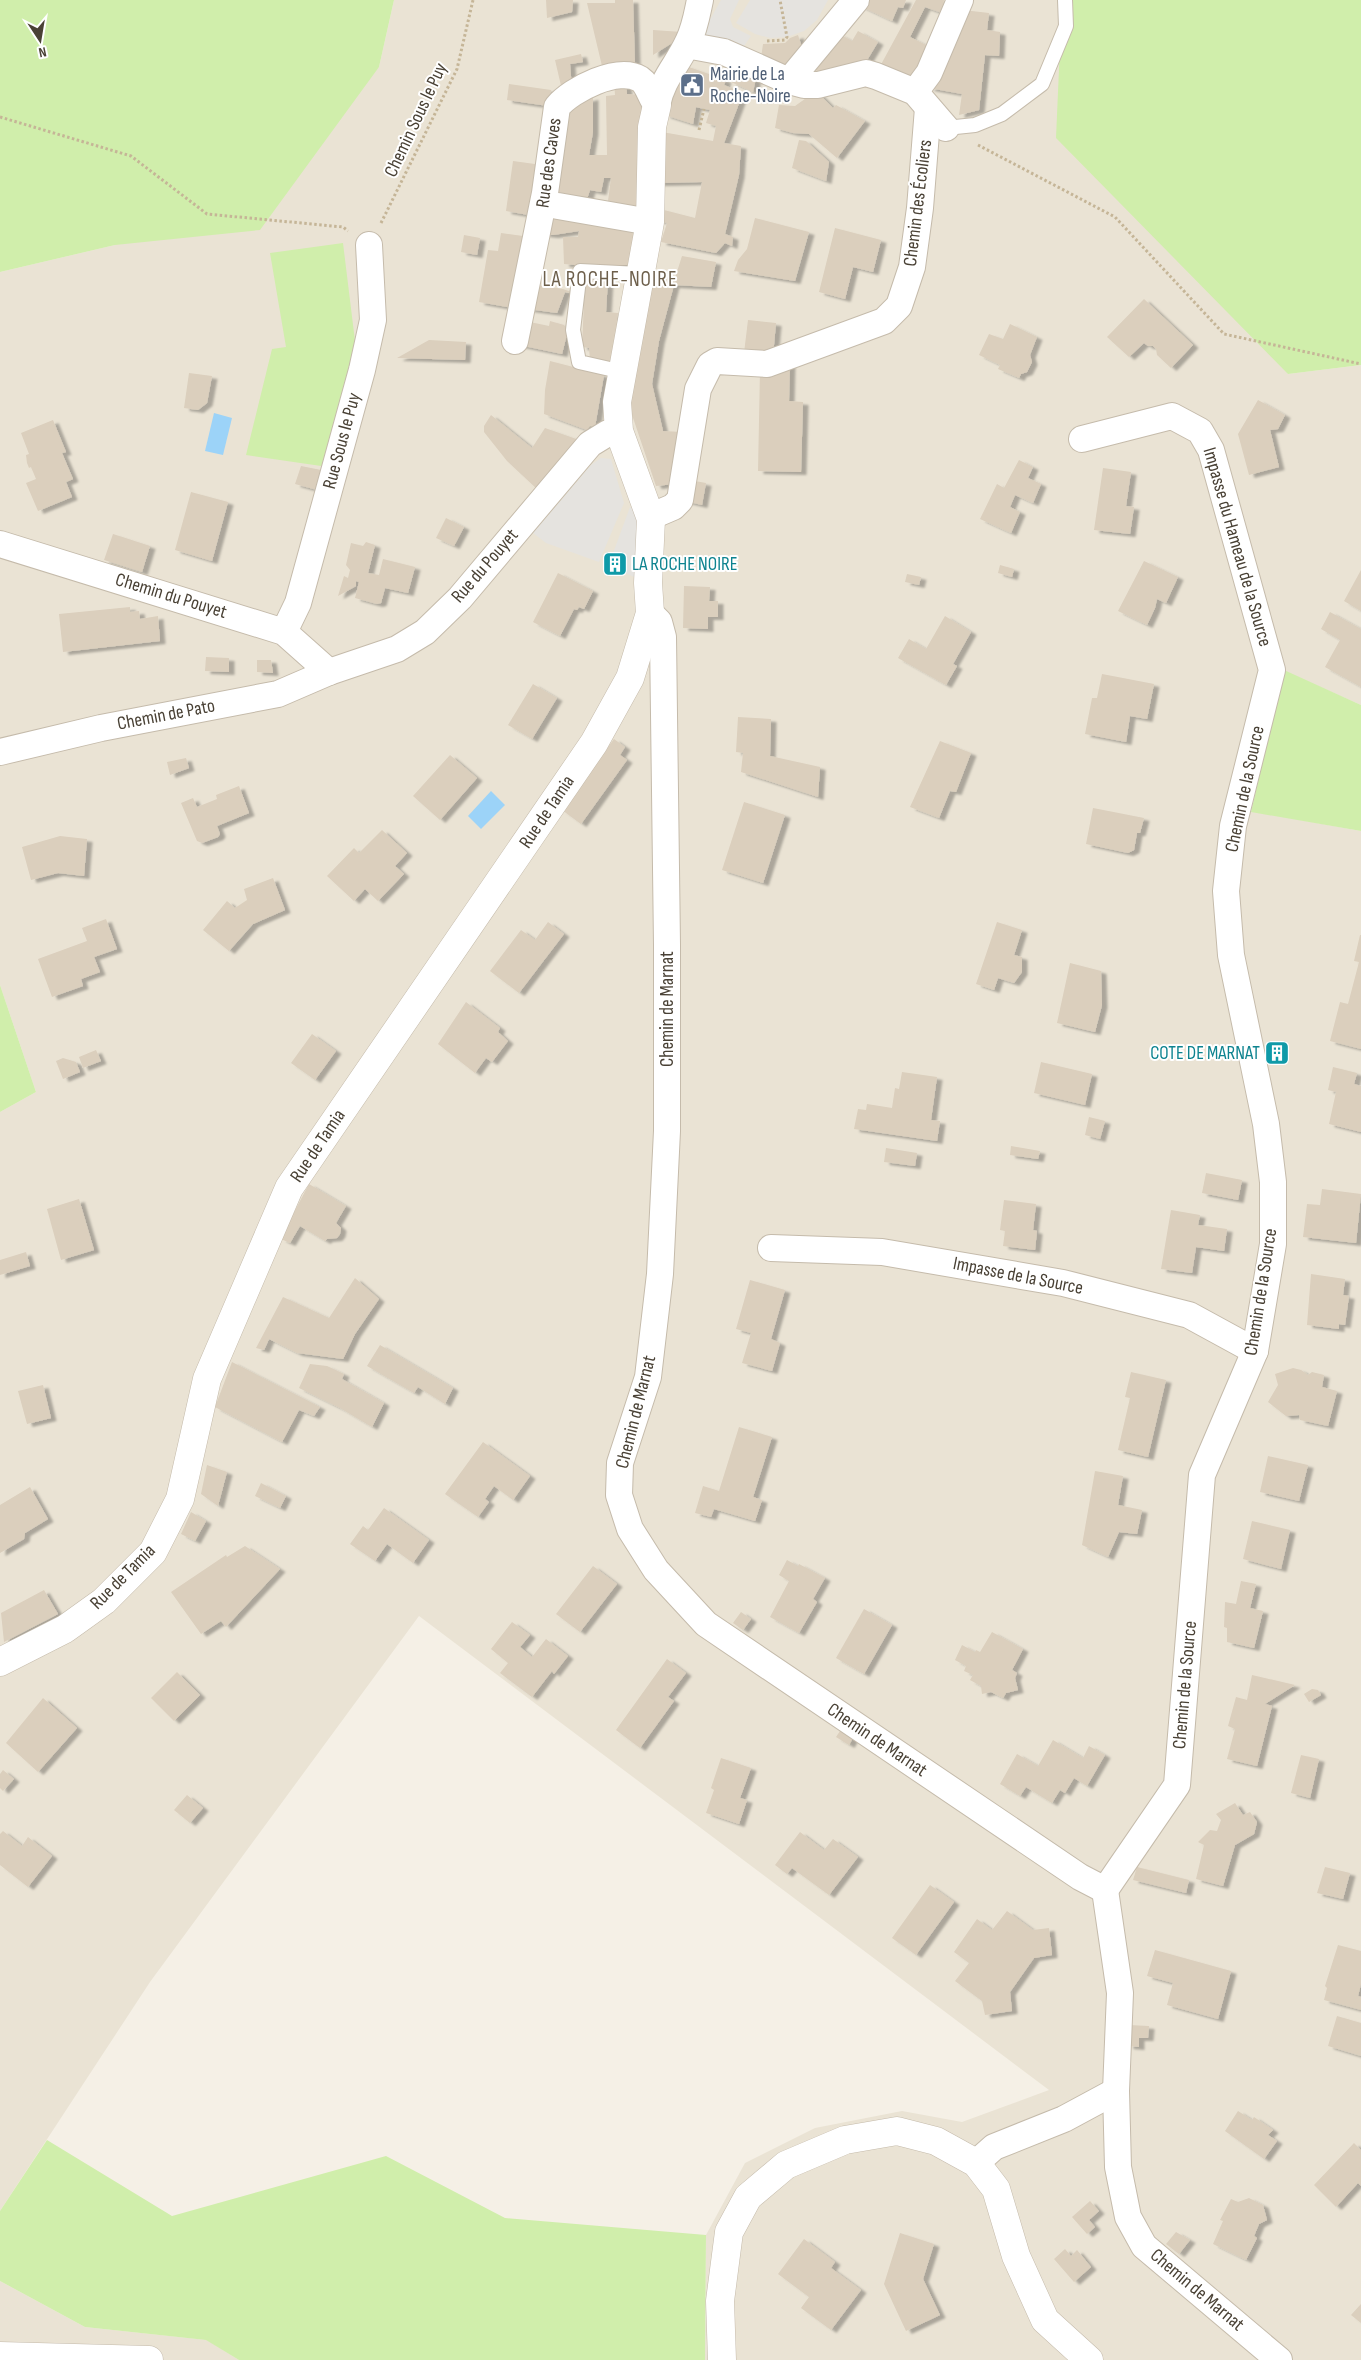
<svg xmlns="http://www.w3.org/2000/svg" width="1361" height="2360" viewBox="0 0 1361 2360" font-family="'Sofia Sans Condensed',sans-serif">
  <defs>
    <filter id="shadow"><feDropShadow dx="5.5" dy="3" stdDeviation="1" flood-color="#0004"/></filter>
  </defs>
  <rect width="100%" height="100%" fill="#f5f0e6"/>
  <g fill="#eae3d4">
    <path d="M394 0H1062L1288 374 1361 365V705L1284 671 1251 811 1361 831V2360H705L706 2235 745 2163 815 2128 902 2111 962 2122 1049 2090 419 1616 150 1982 0 2211V1112L36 1092 0 985V272L115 245 379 67Z"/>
    <path d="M0 2281 85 2327 207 2340 239 2360H0Z"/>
  </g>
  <g fill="#d0eeab">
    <path d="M0 0H394L379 67 260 230 115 245 0 272Z"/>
    <path d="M1062 0H1361V365L1288 374 1056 138Z"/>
    <path d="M343 243 355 341 328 467 246 455 272 349 286 347 270 253Z"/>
    <path d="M1284 670 1361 705V831L1251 812Z"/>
    <path d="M0 985 36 1092 0 1112Z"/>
    <path d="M47 2140 172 2216 386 2156 505 2218 706 2235 705 2360H239L206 2340 85 2327 0 2281V2211Z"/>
  </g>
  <g fill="#e5e3df">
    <path d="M721 0H739L730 19 733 27 751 36 742 49 701 36Z"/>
    <path d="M750 0H828L817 20 804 31 787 37 770 38 755 34 736 23Z"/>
    <path d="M601 458 611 459 624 503 599 562 546 543 533 533 591 465Z"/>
    <path d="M630 507 651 519 648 583 616 569 619 563 612 556Z"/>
  </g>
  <g fill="#9cd3f8">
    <path d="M214 413 232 418 223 455 205 451Z"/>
    <path d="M491 791 505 805 481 829 468 816Z"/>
  </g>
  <g fill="#dbcfbd" filter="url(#shadow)">
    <path d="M546 0H573L572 12 547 18Z"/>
    <path d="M615 0H633L635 64 602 66 587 3H615Z"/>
    <path d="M865 0H906L903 8 898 7 892 21 860 6Z"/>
    <path d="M916 0H944L942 13 925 7 910 37 930 47 917 74 907 77 878 70Z"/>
    <path d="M963 10 989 13 987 30 1000 32 999 56 985 55 979 110 959 115 962 94 929 88Z"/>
    <path d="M653 30 682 32 680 38 653 55Z"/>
    <path d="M858 31 878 42 863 67 821 79 812 63 839 34 852 41Z"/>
    <path d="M798 35 806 60 786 66 761 58 763 44 785 43 790 38Z"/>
    <path d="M581 54 583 62 570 64 572 88 562 90 555 60Z"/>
    <path d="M686 66 726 80 724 85 743 93 724 143 741 146 739 175 725 234 733 237 732 246 725 243 716 253 661 242 667 223 658 220 660 209 695 218 702 182 657 183 662 132 713 141 716 126 706 123 710 110 700 108 696 107 693 124 665 115 670 93Z"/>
    <path d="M737 67 757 73 753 92 731 82Z"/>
    <path d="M626 80 627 94 643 95 645 179 636 210 608 201 611 178H604L601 192 590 190 586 202 550 194 562 105 593 97V132L589 155H607L606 96 615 95 614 81Z"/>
    <path d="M509 84 551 90 548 106 507 100Z"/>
    <path d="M816 91 833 108 836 105 865 121 837 158 809 134 793 133 775 128 779 105 795 106Z"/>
    <path d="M799 140 806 141 829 162 826 181 792 168Z"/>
    <path d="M513 161 542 165 534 216 506 211Z"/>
    <path d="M546 216 635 228 634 265H618V269L564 264 563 237H578L579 231 553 235 544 234Z"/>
    <path d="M755 218 809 232 795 281 734 271 738 260 747 249Z"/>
    <path d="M835 228 881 240 873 272 853 267 845 299 819 292Z"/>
    <path d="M501 233 523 236 519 309 479 302 488 250 498 251Z"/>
    <path d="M464 235 480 238 477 255 461 252Z"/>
    <path d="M682 256 716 262 711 287 674 285 659 341 652 384 663 431 682 432 674 484 656 486 627 400 651 274 675 278Z"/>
    <path d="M585 278 608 279 606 312 618 313 617 321 625 323 614 366 590 360 589 348 582 347Z"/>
    <path d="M531 284 563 289 571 292V293L565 292 557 313 528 309Z"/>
    <path d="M1144 299 1193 345 1171 368 1157 355 1156 349 1153 346H1148L1144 343 1129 357 1107 337Z"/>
    <path d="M748 320 776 323 773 356 744 353Z"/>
    <path d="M525 321 549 326 550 321 564 325 568 330 562 354 519 345Z"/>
    <path d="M1010 324 1037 337 1030 355 1032 362 1027 372 1021 374 1019 378 998 369 1000 365 979 355 989 334 1003 339Z"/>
    <path d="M429 340 466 342 465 360 397 358Z"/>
    <path d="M790 360 789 401 803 402 801 472 758 471 760 370Z"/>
    <path d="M550 361 604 375 595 427 590 426 587 430 544 414 545 390Z"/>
    <path d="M189 373 212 376 207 403 198 410 184 408Z"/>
    <path d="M1258 400 1285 415 1278 429 1270 430 1279 467 1249 475 1238 434Z"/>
    <path d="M491 415 532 448 545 428 579 440 537 489 507 461 484 432V426Z"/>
    <path d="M53 420 66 452 62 453 73 479 66 482 72 497 38 511 26 483 36 479 31 467 29 468 27 463 26 455 29 454 21 433Z"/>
    <path d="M1019 460 1033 467 1028 478 1041 484 1033 503 1015 495 1010 507 1020 512 1011 533 980 519 997 484 1004 488Z"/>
    <path d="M301 466 326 471 321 491 295 484Z"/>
    <path d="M1103 468 1131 472 1126 506 1134 507 1130 534 1094 530Z"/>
    <path d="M689 480 706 483 702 505 685 501Z"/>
    <path d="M191 492 228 502 212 561 175 550Z"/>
    <path d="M446 518 464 527 454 546 436 538Z"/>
    <path d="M113 534 150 546 142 572 104 560Z"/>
    <path d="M366 542 375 545 368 573 379 575 383 559 415 567 408 593 385 588 381 603 377 604 355 598 359 582 356 581V586L338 596 344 576 348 578 350 570 346 565 351 543 363 546Z"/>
    <path d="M613 560 619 563 616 569 610 566Z"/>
    <path d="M1144 561 1178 577 1166 603 1157 599 1155 608 1147 625 1118 611Z"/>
    <path d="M1000 565 1014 569 1012 577 998 573Z"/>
    <path d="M1361 570V611L1344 601Z"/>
    <path d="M558 573 593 591 584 609 579 607 577 610 574 609 560 636 533 622Z"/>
    <path d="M907 574 921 577 919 585 905 582Z"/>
    <path d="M684 586 710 587 709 601H718V617H708V629L683 628Z"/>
    <path d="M130 607V612L139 611 140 619 158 616 160 641 63 652 59 614Z"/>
    <path d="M1330 612 1361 629V687L1325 667 1340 640 1321 629Z"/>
    <path d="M945 616 971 632 953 664 957 666 946 685 898 658 909 639 926 649Z"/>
    <path d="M206 657 229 658V672L205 671Z"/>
    <path d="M257 660H271L273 673 257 672Z"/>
    <path d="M1102 674 1154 684 1147 719 1130 716 1126 742 1085 734 1092 698H1097Z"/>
    <path d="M533 684 557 698 532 739 508 725Z"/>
    <path d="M738 717 771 719 770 756 820 767 818 797 741 772 743 753 736 752Z"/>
    <path d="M614 739 625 747 620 755 627 760 581 824 562 810Z"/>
    <path d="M940 741 971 753 956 792 950 791 939 818 910 807Z"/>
    <path d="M450 755 477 778 440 820 413 796Z"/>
    <path d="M186 758 189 768 170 775 167 762Z"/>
    <path d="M239 786 249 813 217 826 220 834 218 837 202 843 197 841 181 803 193 798 197 807 217 799 216 795Z"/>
    <path d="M744 802 785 815 763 883 722 870Z"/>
    <path d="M1093 808 1144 818 1140 833H1137L1134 850 1128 853 1086 844Z"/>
    <path d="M382 830 407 853 395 866 404 874 378 901 365 889 354 901 327 876 354 848 359 853Z"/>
    <path d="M60 836 87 839 84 876 58 873 31 880 22 847Z"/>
    <path d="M273 878 285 910 253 924 229 951 203 930 227 901 235 908 247 900 244 889Z"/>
    <path d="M106 919 117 949 94 957 100 972 81 979 83 986 52 997 38 959 87 941 82 928Z"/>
    <path d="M548 922 564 934 519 993 490 971 521 930 535 940Z"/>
    <path d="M997 922 1022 930 1014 955 1022 957V972L1014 983 998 978 994 990 976 984Z"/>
    <path d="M1360 935H1361V1049L1330 1041 1340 1002 1348 1004 1359 962 1354 961Z"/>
    <path d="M1070 963 1101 971 1102 1005 1095 1032 1057 1023Z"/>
    <path d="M466 1002 500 1028 498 1032 508 1041 492 1062 486 1058 475 1073 438 1044Z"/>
    <path d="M312 1034 336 1051 315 1080 291 1063Z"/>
    <path d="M1276 1048 1282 1050 1279 1059 1273 1057Z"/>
    <path d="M96 1050 101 1061 83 1068 79 1057Z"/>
    <path d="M63 1058 76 1062 80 1072 63 1079 56 1061Z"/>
    <path d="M1041 1062 1092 1074 1085 1105 1034 1093Z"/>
    <path d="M1333 1067 1357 1073 1354 1084 1361 1086V1132L1329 1124 1336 1092 1328 1090Z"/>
    <path d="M902 1072 937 1077 931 1120 940 1121 937 1141 854 1129 858 1109 866 1110 867 1104 892 1108 895 1088 899 1089Z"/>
    <path d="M1089 1117 1105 1121 1100 1139 1085 1135Z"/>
    <path d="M1011 1146 1040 1151 1038 1159 1010 1155Z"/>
    <path d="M886 1148 917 1153 915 1166 884 1162Z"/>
    <path d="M1206 1173 1242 1180 1238 1200 1202 1193Z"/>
    <path d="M309 1184 346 1206 336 1223 341 1228 340 1234 337 1238 327 1239 325 1241 300 1226 290 1243 281 1239 289 1218H291Z"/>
    <path d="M1322 1189 1361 1194 1356 1243 1303 1237 1307 1204 1320 1205Z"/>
    <path d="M79 1199 94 1250 61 1260 47 1209Z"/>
    <path d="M1004 1200 1036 1204 1033 1230 1037 1231 1035 1250 1003 1246 1005 1231 1000 1230Z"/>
    <path d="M1171 1210 1200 1215 1198 1225 1227 1229 1224 1251 1196 1247 1192 1273 1161 1269Z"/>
    <path d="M26 1252 30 1266 0 1275V1260Z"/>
    <path d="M1311 1274 1345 1279 1343 1295 1349 1296 1345 1325 1339 1324V1329L1307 1325Z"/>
    <path d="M355 1278 379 1299 355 1334 343 1359 297 1353 269 1339 264 1350 256 1348 283 1297 329 1318Z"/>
    <path d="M750 1280 785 1290 771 1339 780 1343 772 1371 742 1363 751 1333 736 1329Z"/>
    <path d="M380 1345 453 1388 445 1404 418 1387 414 1393 367 1366Z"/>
    <path d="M232 1362 320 1407 314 1416 299 1410 282 1442 215 1407Z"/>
    <path d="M310 1364 327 1366 344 1374 342 1379 384 1403 372 1427 340 1408 299 1388Z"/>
    <path d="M1293 1368 1301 1370 1308 1375 1312 1372 1324 1375 1322 1387 1337 1391 1328 1426 1300 1420 1299 1415 1286 1416 1268 1402 1278 1385 1275 1374Z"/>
    <path d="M1131 1372 1166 1380 1148 1457 1118 1450 1130 1398 1125 1397Z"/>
    <path d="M43 1385 51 1418 27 1424 18 1391Z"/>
    <path d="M739 1427 772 1437 753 1497 762 1500 755 1521 714 1509 711 1517 695 1513 703 1486 719 1491Z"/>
    <path d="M483 1442 530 1476 513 1500 494 1486 485 1499 489 1502 478 1517 445 1494Z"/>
    <path d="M1268 1456 1308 1465 1299 1501 1260 1492Z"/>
    <path d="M207 1465 227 1472 218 1506 201 1494Z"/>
    <path d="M1095 1471 1123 1476 1118 1505 1142 1510 1137 1534 1119 1532 1108 1557 1082 1545Z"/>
    <path d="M261 1483 286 1496 280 1508 255 1496Z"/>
    <path d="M30 1487 48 1519 25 1533 24 1539 0 1553V1505Z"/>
    <path d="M384 1508 429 1540 413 1563 387 1544 375 1561 350 1544 363 1526 368 1530Z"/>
    <path d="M191 1512 206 1521 195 1541 181 1534Z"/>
    <path d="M1252 1521 1290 1530 1281 1569 1243 1559Z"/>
    <path d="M245 1546 280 1569 226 1627 221 1621 201 1634 171 1592 226 1555 227 1557Z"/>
    <path d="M787 1560 798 1566 799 1564 825 1578 813 1599 817 1602 799 1633 770 1617 789 1581 779 1575Z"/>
    <path d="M593 1566 617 1584 580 1632 556 1614Z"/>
    <path d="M1241 1581 1256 1584 1250 1608 1263 1611 1254 1648 1227 1642V1628L1224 1627 1225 1602 1236 1604Z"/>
    <path d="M44 1590 58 1614 4 1642 1 1613Z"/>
    <path d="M864 1609 892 1625 864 1674 836 1658Z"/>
    <path d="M741 1612 751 1619 743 1630 733 1623Z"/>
    <path d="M512 1622 530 1635 520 1647 532 1657 546 1639 568 1656 554 1674 552 1671 532 1697 500 1673 508 1663 491 1649Z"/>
    <path d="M992 1632 1023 1649 1012 1670 1017 1673 1015 1678 1018 1690 1006 1693 1003 1698 991 1692 982 1694 981 1686 970 1680 973 1675 964 1671 966 1666 955 1660 962 1645 975 1652 976 1650 980 1652Z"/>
    <path d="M667 1659 686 1673 668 1697 674 1701 640 1748 616 1730Z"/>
    <path d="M177 1672 200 1695 174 1721 151 1698Z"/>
    <path d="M1252 1675 1295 1685 1265 1704 1272 1706 1257 1766 1227 1759 1235 1729 1228 1726 1236 1697 1247 1700Z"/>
    <path d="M1312 1689 1318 1690 1321 1695 1309 1702 1304 1694Z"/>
    <path d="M43 1698 77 1728 38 1772 6 1743Z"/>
    <path d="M842 1728 854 1736 849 1745 836 1737Z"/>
    <path d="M1053 1740 1083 1758 1089 1746 1105 1755 1087 1786 1074 1778 1065 1793 1060 1790 1052 1803 1026 1787 1020 1796 1000 1784 1017 1754 1038 1766Z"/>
    <path d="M1301 1755 1319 1759 1310 1798 1291 1793Z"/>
    <path d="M721 1758 751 1768 740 1798 747 1800 739 1824 706 1813 714 1790 711 1788Z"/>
    <path d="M3 1770 14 1779 3 1791 0 1788V1774Z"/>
    <path d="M187 1795 203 1808 190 1823 174 1810Z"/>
    <path d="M1235 1803 1243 1815 1250 1812 1257 1822 1254 1834 1235 1845 1223 1886 1196 1879 1204 1845 1198 1842 1210 1830 1217 1831 1221 1820 1216 1814Z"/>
    <path d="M3 1831 22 1846 28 1837 52 1856 28 1887 0 1865V1834Z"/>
    <path d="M800 1832 824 1850 833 1839 858 1857 829 1895 792 1868 787 1874 775 1865Z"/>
    <path d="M1137 1867 1189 1880 1186 1893 1133 1880Z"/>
    <path d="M1325 1867 1350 1873 1343 1899 1317 1893Z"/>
    <path d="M930 1885 954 1902 916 1955 892 1938Z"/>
    <path d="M1007 1911 1033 1930 1049 1928 1052 1955 1034 1958 1010 1992 1012 2011 985 2015 982 2001 955 1981 969 1963 954 1952 977 1919 992 1930Z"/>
    <path d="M1338 1945 1361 1951V1984L1358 1996 1361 1997V2010L1324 2000 1327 1988 1325 1986Z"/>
    <path d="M1155 1950 1231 1971 1218 2019 1167 2005 1173 1983 1147 1976Z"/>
    <path d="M1337 2016 1361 2023V2056L1328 2046Z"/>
    <path d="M1129 2025 1149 2026 1148 2038H1139V2047L1128 2046Z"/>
    <path d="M1238 2111 1252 2120 1254 2117 1273 2130 1268 2135 1277 2141 1264 2159 1225 2131Z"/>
    <path d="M1354 2143 1361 2150V2186L1358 2183 1336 2207 1314 2185Z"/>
    <path d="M1249 2198 1263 2205 1267 2220 1259 2224 1254 2236 1257 2238 1246 2260 1213 2244 1223 2221 1220 2220 1231 2199 1238 2202Z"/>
    <path d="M1090 2201 1099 2211 1089 2220 1095 2227 1087 2234 1072 2217Z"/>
    <path d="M1176 2232 1190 2240 1179 2254 1166 2244Z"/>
    <path d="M900 2233 934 2244 923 2279 940 2315 906 2331 884 2284Z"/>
    <path d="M804 2239 835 2262 831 2268 861 2290 831 2330 801 2308 809 2297 778 2274Z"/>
    <path d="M1065 2249 1071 2256 1077 2250 1091 2267 1074 2282 1054 2259Z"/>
    <path d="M1361 2304V2323L1351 2315Z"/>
  </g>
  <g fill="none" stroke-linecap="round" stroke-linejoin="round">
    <defs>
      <g id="service">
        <path d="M946 128 975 125 1002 114 1042 84 1066 26 1065 0"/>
        <path d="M623 372 579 362 573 330 580 271 639 274"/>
      </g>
      <g id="minor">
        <path d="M688 43 697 47 724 52 789 81 804 85H818L866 73 876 76 915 92 946 128"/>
        <path d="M789 81 856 0"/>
        <path d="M915 92 929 73 960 0"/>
        <path d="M657 105C662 79 678 64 688 42 695 28 697 14 700 0"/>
        <path d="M558 206 650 222"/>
        <path d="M515 341 545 193 557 107C572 89 618 66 640 79 649 85 650 98 657 105"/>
        <path d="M1082 439 1172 416 1200 431 1211 450 1272 670 1233 826 1226 891 1231 955 1266 1124 1273 1182V1244L1255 1351 1202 1475 1177 1785 1105 1890"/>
        <path d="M648 509 659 513 673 507 680 500 698 389 710 365 717 361 767 364 884 321 899 306 912 267 920 208 928 108"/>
        <path d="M0 544 284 632 329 672"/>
        <path d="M650 613 659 622 663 637 667 945V1131L660 1274 648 1377 620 1463 619 1495 630 1529 656 1570 706 1624 1080 1877 1105 1890"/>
        <path d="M284 632 298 603 362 370 373 320 369 245"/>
        <path d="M0 752 101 728 278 694 329 672 397 649 425 632 460 598 590 444 608 433 619 431"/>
        <path d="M771 1248 882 1252 1063 1283 1189 1315 1255 1351"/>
        <path d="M1105 1890 1120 1993 1116 2091 1118 2167 1128 2217 1144 2246 1279 2360"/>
        <path d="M976 2163 994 2147 1064 2119 1116 2091"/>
      </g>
      <g id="tertiary">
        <path d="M0 1662 65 1629 104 1601 153 1552 180 1499 207 1379 289 1188 594 743 630 678 650 613 648 583 651 519 619 431 617 402 650 222 652 127 657 105"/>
        <path d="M0 2356 149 2360"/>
        <path d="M722 2360 720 2301 729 2232 748 2197 786 2165 845 2140 897 2131 936 2141 976 2163 996 2189 1016 2256 1045 2320 1089 2360"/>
      </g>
    </defs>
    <use href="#service" stroke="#c5bbab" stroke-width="16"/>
    <use href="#minor" stroke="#c5bbab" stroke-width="28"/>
    <use href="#tertiary" stroke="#c5bbab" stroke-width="29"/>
    <g stroke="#c5b597" stroke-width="3" stroke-dasharray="2.5 2.5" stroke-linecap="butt">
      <path d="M767 41 785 40 787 37 780 0"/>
      <path d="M0 117 131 156 207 214 343 227 348 231"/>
      <path d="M699 130 704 109"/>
      <path d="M978 145 1115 217 1224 334 1361 364"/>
      <path d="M381 223 457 69 473 0"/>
    </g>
    <use href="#service" stroke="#fff" stroke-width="14"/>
    <use href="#minor" stroke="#fff" stroke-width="26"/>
    <use href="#tertiary" stroke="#fff" stroke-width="28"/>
  </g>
  <defs>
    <symbol id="civic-square" viewBox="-11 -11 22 22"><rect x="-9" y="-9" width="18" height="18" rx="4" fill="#5c6f8a" stroke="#fff"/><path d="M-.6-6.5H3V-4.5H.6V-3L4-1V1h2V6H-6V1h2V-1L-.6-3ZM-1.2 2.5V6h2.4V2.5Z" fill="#fff"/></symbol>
    <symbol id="building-square" viewBox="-11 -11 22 22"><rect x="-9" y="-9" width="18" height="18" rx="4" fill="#0f9aa8" stroke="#fff"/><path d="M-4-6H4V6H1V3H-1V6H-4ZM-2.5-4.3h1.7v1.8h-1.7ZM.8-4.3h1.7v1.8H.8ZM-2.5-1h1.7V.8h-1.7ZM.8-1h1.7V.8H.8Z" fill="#fff"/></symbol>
  </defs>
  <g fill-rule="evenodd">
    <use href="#civic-square" x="678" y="71" width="28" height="28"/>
    <use href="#building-square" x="601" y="550" width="28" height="28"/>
    <use href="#building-square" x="1263" y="1039" width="28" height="28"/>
  </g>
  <g text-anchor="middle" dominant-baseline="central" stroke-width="4" stroke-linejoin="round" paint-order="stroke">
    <g font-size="19" fill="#4e5e75" stroke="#fff" text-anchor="start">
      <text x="710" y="74">Mairie de La<tspan x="710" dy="22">Roche-Noire</tspan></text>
    </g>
    <g font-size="19" fill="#494135" stroke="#fff">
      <text transform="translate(416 120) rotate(-65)">Chemin Sous le Puy</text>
      <text transform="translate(549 163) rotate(-82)">Rue des Caves</text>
      <text transform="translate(918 203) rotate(-83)">Chemin des Écoliers</text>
      <text transform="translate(342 441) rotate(-75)">Rue Sous le Puy</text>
      <text transform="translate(1237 547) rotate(74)">Impasse du Hameau de la Source</text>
      <text transform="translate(485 566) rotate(-49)">Rue du Pouyet</text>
      <text transform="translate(171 596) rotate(17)">Chemin du Pouyet</text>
      <text transform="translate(166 715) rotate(-11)">Chemin de Pato</text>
      <text transform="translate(1245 789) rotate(-78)">Chemin de la Source</text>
      <text transform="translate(547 812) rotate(-56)">Rue de Tamia</text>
      <text transform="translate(667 1009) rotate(-90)">Chemin de Marnat</text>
      <text transform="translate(318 1146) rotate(-56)">Rue de Tamia</text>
      <text transform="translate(1018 1276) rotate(11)">Impasse de la Source</text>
      <text transform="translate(1261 1292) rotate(-81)">Chemin de la Source</text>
      <text transform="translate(636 1412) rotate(-76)">Chemin de Marnat</text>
      <text transform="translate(123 1577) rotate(-45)">Rue de Tamia</text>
      <text transform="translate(1185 1685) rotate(-85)">Chemin de la Source</text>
      <text transform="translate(877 1740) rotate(34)">Chemin de Marnat</text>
      <text transform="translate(1197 2290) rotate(40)">Chemin de Marnat</text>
    </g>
    <g font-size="19" fill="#0d838f" stroke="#fff" text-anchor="start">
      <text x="632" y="564">LA ROCHE NOIRE</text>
      <text x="1260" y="1053" text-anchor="end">COTE DE MARNAT</text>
    </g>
    <g font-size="21" letter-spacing="1" fill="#6d5f4b" stroke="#fff">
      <text x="610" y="279">LA ROCHE-NOIRE</text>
    </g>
  </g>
  <g transform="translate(40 40) rotate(168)" stroke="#ffffff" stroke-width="4" paint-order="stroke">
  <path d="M0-4L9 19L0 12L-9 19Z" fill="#494135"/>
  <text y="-8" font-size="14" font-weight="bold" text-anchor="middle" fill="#494135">N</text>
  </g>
</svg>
